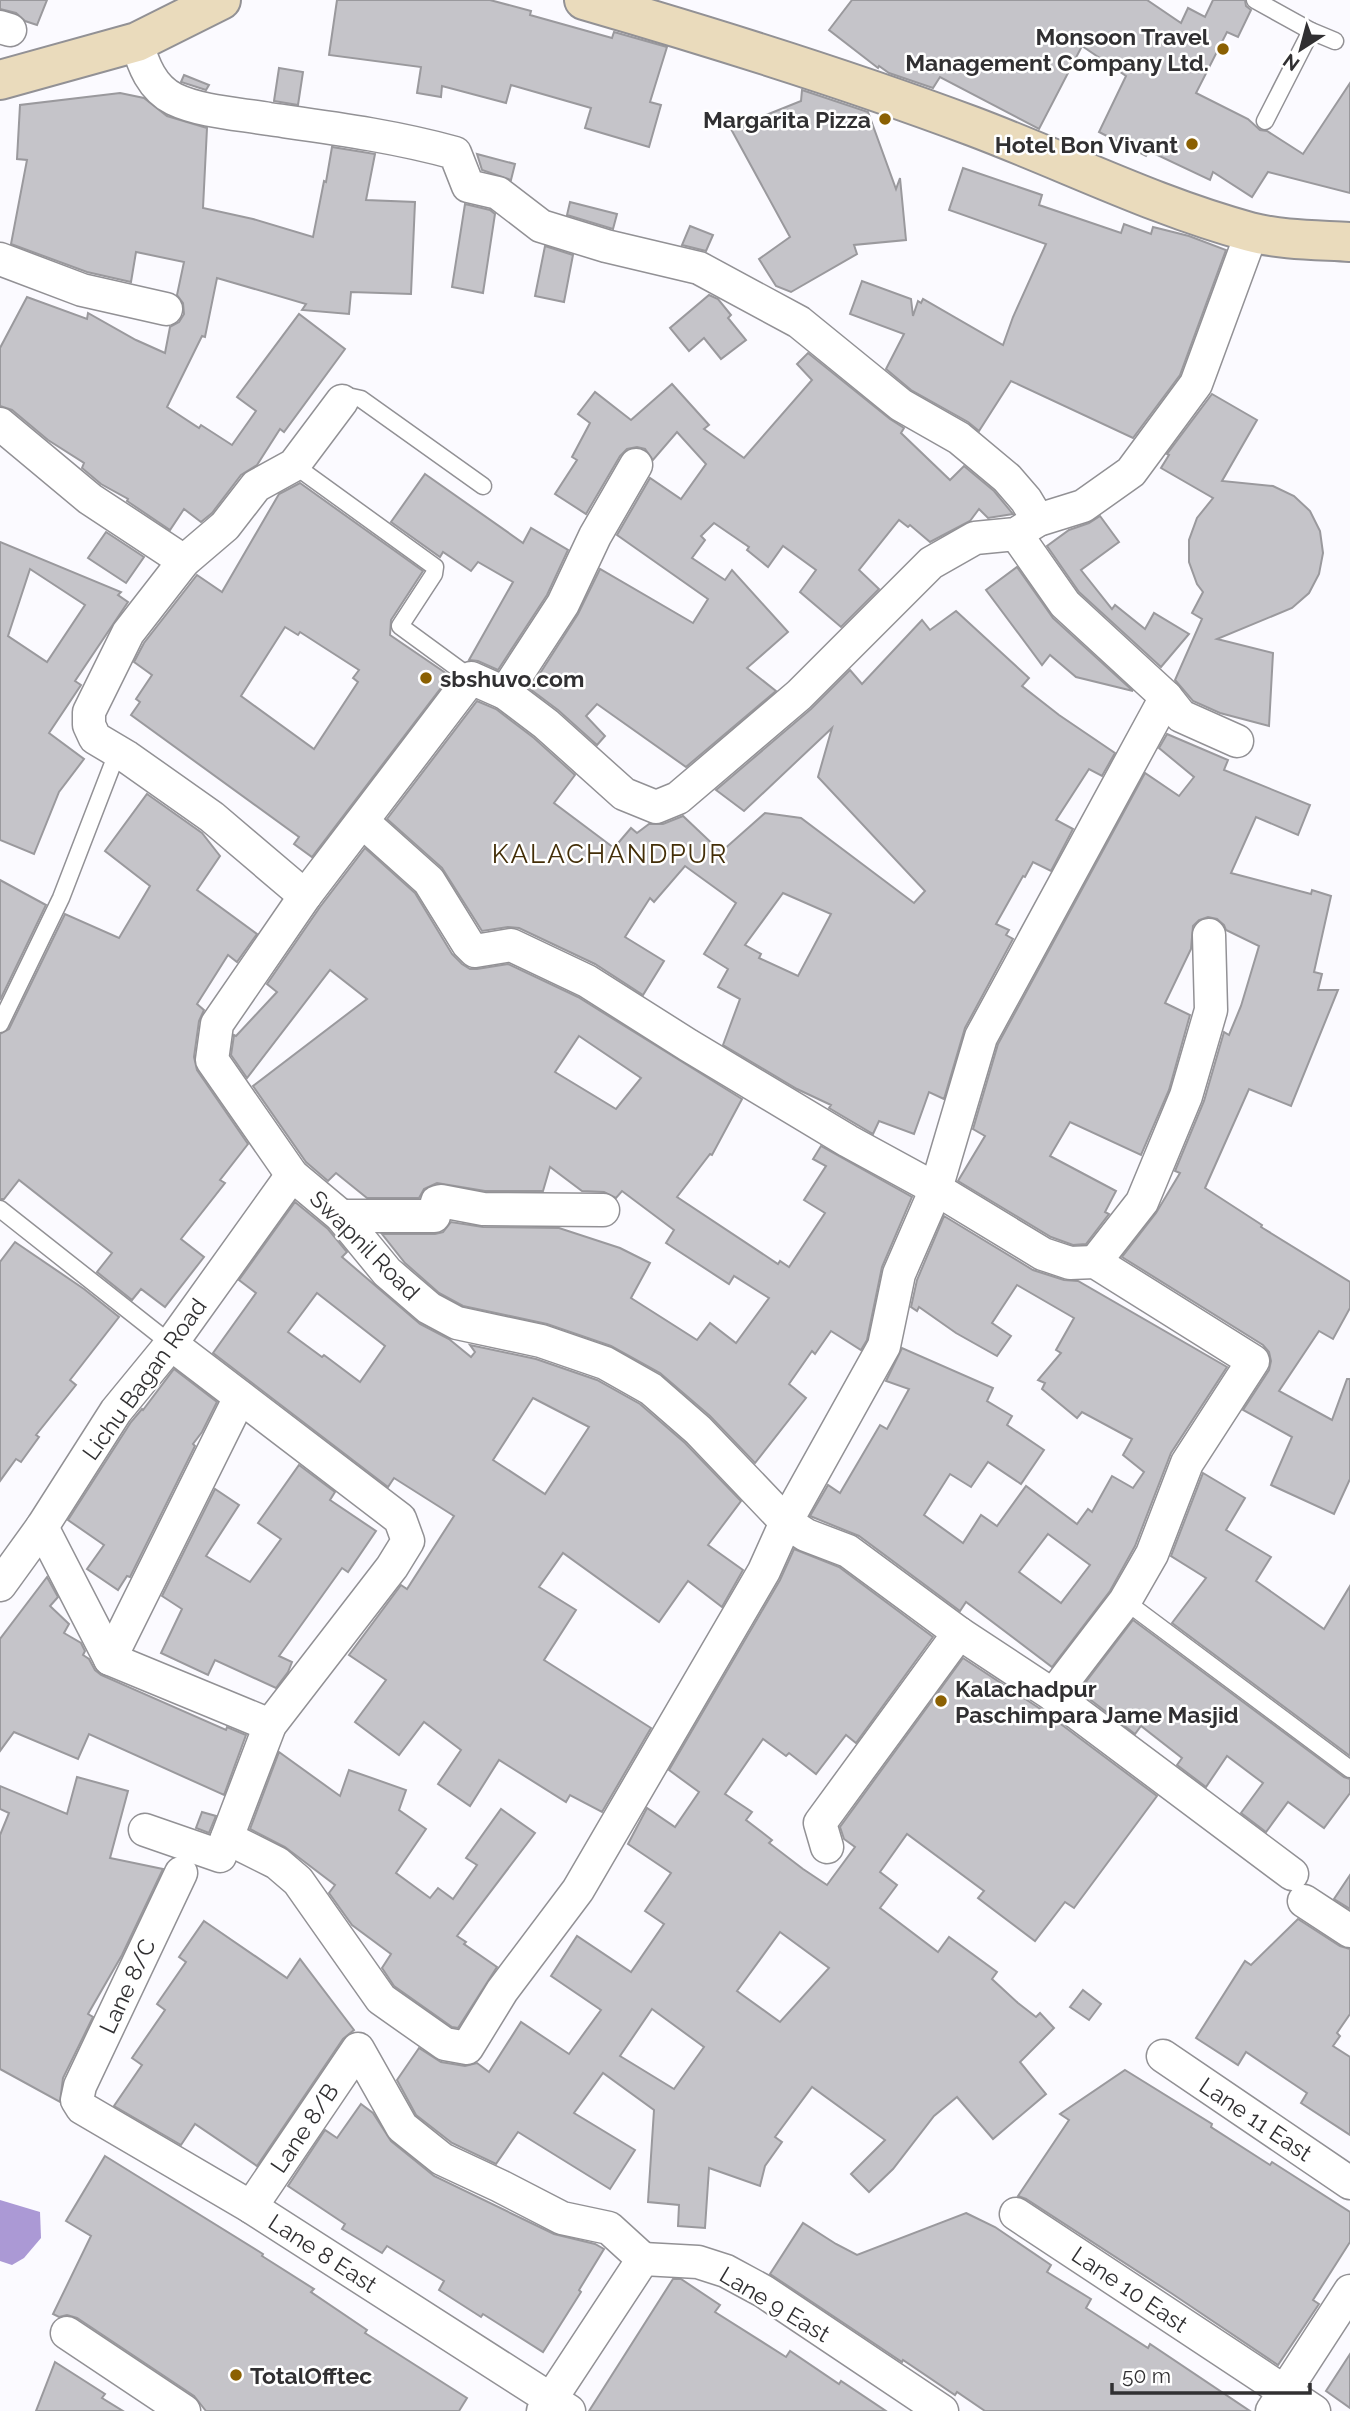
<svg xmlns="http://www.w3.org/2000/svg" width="1350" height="2411" viewBox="0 0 1350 2411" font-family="Raleway,sans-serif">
  <rect width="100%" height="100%" fill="#fbfaff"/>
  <path fill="#ab99d5" d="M0 2200 40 2212 41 2238 24 2258 12 2265 0 2261Z"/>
  <g fill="#c5c4c9" stroke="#9a999d" stroke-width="2" fill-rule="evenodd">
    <path d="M0 0H47L37 25 25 21 16 13 0 9Z"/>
    <path d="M337 0H490L531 11 530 15 612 38 614 32 667 47 650 102 661 105 649 147 585 128 591 108 511 85 506 103 442 86 441 97 417 93 421 67 329 55Z"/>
    <path d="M852 0H1147L1181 23 1188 8 1205 17 1213 0H1245L1246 6 1251 10 1238 37 1227 32 1196 93 1248 119 1260 130 1267 131 1303 154 1350 83V193L1268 172 1252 197 1213 172 1210 180 1149 151 1146 156 1099 132 1126 76 1082 46 1039 129 940 77 933 88 889 73 879 66 878 68 829 30Z"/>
    <path d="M279 68 303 72 298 105 274 101Z"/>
    <path d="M184 75 209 85 206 90 181 82Z"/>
    <path d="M802 90 868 112 896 189 900 178 906 240 854 245 857 254 791 292 776 286 759 259 790 237 731 129 801 101Z"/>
    <path d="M120 93 144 98 167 116 207 128 203 208 253 219 313 237 324 181 326 182 332 147 375 154 366 200 415 202 411 294 351 292 349 314 302 310 306 304 217 278 205 337 202 336 167 407 199 428 201 425 232 445 256 411 237 397 299 314 345 349 284 432 280 429 257 465 241 475 212 513 201 522 184 509 170 530 127 501 128 499 101 484 82 468 84 463 48 440 12 410 0 406V348L27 297 87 319 88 313 136 340 165 353 170 327 179 322 184 314 183 303 177 295 184 262 136 252 131 282 87 272 11 244 27 160 17 159 20 105Z"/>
    <path d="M477 154 515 164 511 180 482 170Z"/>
    <path d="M963 168 1042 195 1039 205 1121 233 1124 224 1151 234 1153 227 1189 236 1226 250 1180 375 1133 438 1011 381 979 431 968 422 911 390 886 369 904 334 850 314 862 281 911 299 913 316 918 301 921 303 923 299 1003 345 1013 317 1046 244 949 210Z"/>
    <path d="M570 202 617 214 613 229 567 215Z"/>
    <path d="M465 204 490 210 495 214 483 293 452 287Z"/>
    <path d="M690 226 713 235 706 251 682 245Z"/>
    <path d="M545 246 573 255 564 302 535 296Z"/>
    <path d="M709 295 718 299 731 315 728 318 746 340 721 359 704 338 689 351 670 328Z"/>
    <path d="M808 353 890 419 904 428 901 433 950 480 964 466 994 491 1013 514 988 518 979 509 970 521 930 542 910 525 908 527 899 520 859 570 879 589 841 627 800 592 816 570 783 546 768 567 747 550 749 547 714 523 701 536 705 540 692 558 725 580 732 570 788 632 747 668 776 691 686 767 597 704 586 716 605 736 597 745 558 710 530 689 578 614 600 569 693 623 708 599 617 535 650 478 681 499 706 464 677 432 653 460 645 449 637 447 627 449 620 456 586 514 555 494 577 460 572 457 590 423 578 414 595 392 631 420 672 384 709 425 704 429 744 458 812 380 797 364Z"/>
    <path d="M1212 394 1257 420 1222 481 1273 486 1294 496 1310 511 1320 531 1323 553 1319 574 1309 593 1292 608 1217 639 1273 653 1269 726 1220 713 1193 701 1175 680 1202 619 1192 613 1203 592 1197 584 1189 562V540L1197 518 1213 498 1161 468 1169 455 1167 454Z"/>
    <path d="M425 474 523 543 531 528 568 550 547 595 498 670 478 661 469 660 513 582 478 562 471 571 443 552 440 557 391 522Z"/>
    <path d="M300 483 423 571 391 620 390 635 450 676 312 857 294 844 299 837 131 715 140 702 136 699 152 675 134 662 144 643 197 575 222 592 279 494ZM285 627 298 635 300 632 359 670 353 678 358 682 314 749 241 696Z"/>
    <path d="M1100 516 1119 542 1081 570 1112 609 1115 605 1145 629 1154 613 1189 634 1161 667 1079 592 1047 546 1069 530 1089 523Z"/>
    <path d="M106 532 144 557 126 583 88 558Z"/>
    <path d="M0 542 121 592 118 595 128 602 75 681 81 685 49 733 84 759 59 792 34 854 0 840ZM30 569 85 605 47 662 8 636Z"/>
    <path d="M1017 567 1053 618 1133 691 1076 677 1050 655 1042 665 986 590Z"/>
    <path d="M956 611 1029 678 1022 686 1059 715 1115 753 1102 776 1089 769 1056 820 1073 829 1051 871 1033 862 1025 877 1023 876 996 924 1009 930 1006 935 1013 939 965 1028 944 1099 929 1092 914 1134 879 1121 873 1134 829 1108 831 1105 797 1089 723 1045 740 999 718 987 728 969 704 954 736 903 685 866 654 902 650 898 625 937 664 961 643 995 595 964 519 928 508 927 482 931 442 868 387 819 477 701 496 709 534 738 575 775 554 803 614 848 631 828 637 833 649 824H663L683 816 721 852 765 813 801 818 914 903 925 891 818 777 832 728 744 811 716 790 811 709 850 670 862 684 922 620 930 630ZM783 893 831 914 798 976 759 958 761 954 745 945Z"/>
    <path d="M1167 734 1228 760 1224 770 1310 805 1298 835 1256 817 1231 873 1311 894 1312 890 1331 896 1314 972 1322 974 1318 990H1338L1291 1106 1249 1089 1205 1188 1262 1225 1261 1227 1350 1282V1308L1333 1339 1319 1331 1279 1391 1332 1420 1347 1379H1350V1479L1334 1514 1271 1485 1292 1437 1243 1410 1269 1370 1271 1361 1269 1352 1263 1345 1122 1257 1156 1213 1180 1173 1175 1171 1204 1101 1224 1032 1229 1035 1241 1006 1259 946 1226 930 1224 925 1217 919 1208 917 1199 920 1193 926 1191 949 1165 1003 1190 1015 1169 1090 1141 1155 1070 1122 1050 1156 1116 1191 1105 1212 1109 1214 1086 1244 1073 1245 1051 1237 958 1181 985 1136 973 1129 998 1044 1145 773 1179 796 1194 777 1159 748Z"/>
    <path d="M147 794 202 833 220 856 197 890 257 934 237 962 228 955 197 1004 204 1010 199 1021 194 1057 197 1070 248 1144 220 1180 225 1183 181 1239 204 1257 165 1307 141 1289 132 1300 97 1272 112 1253 19 1180 4 1199H0V1034L9 1029 65 914 119 938 150 886 105 851Z"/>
    <path d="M365 848 415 893 452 954 462 964 470 969H477L508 964 578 997 742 1099 712 1155 710 1154 677 1197 778 1264 780 1261 789 1267 825 1213 804 1200 826 1166 813 1159 821 1146 912 1197 882 1267 867 1340 861 1350 831 1331 815 1354 812 1351 789 1384 806 1398 755 1463 710 1416 660 1373 611 1346 547 1324 463 1306 439 1293 405 1263 382 1234H435L443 1232 451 1222 483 1227 559 1228 620 1248 650 1263 631 1298 697 1340 710 1323 736 1343 769 1298 734 1276 729 1284 666 1243 674 1230 622 1191 616 1198 604 1192 582 1191 550 1167 543 1191H485L437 1183 424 1189 419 1198H367L336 1173 328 1181 306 1162 253 1086 367 999 330 970 247 1078 231 1055 234 1035 236 1036 277 992 267 984 320 907ZM579 1036 641 1078 616 1109 555 1072Z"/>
    <path d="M0 880 46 905 0 1000Z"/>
    <path d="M295 1202 328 1229 347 1252 342 1257 420 1324 449 1339 471 1357 475 1352 470 1345 536 1359 597 1380 640 1404 685 1443 741 1501 708 1545 743 1570 722 1607 688 1581 659 1622 563 1553 539 1587 576 1610 544 1660 651 1728 602 1812 570 1795 566 1802 499 1760 470 1806 438 1784 461 1750 424 1722 399 1755 355 1722 386 1680 349 1655 401 1585 407 1589 454 1516 394 1478 388 1487 213 1353 256 1293 239 1280ZM317 1293 385 1346 360 1382 324 1355 322 1357 288 1332ZM533 1398 589 1427 545 1494 493 1460Z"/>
    <path d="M944 1216 1033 1270 1064 1280 1078 1281 1227 1367 1171 1453 1135 1546 1110 1591 1052 1667 966 1602 960 1611 859 1536 810 1516 828 1485 840 1493 880 1425 887 1429 909 1389 886 1381 902 1348 993 1388 987 1401 1012 1416 1007 1425 1044 1450 1021 1484 988 1462 971 1487 950 1474 924 1515 963 1543 981 1515 997 1526 1026 1486 1077 1524 1088 1509 1092 1512 1112 1476 1133 1488 1144 1472 1123 1455 1132 1439 1082 1412 1077 1418 1042 1389 1045 1383 1038 1380 1061 1353 1056 1350 1074 1318 1017 1285 992 1323 1011 1336 997 1356 956 1333 919 1307 917 1311 911 1307 917 1280ZM1048 1534 1090 1565 1061 1603 1019 1572Z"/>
    <path d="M15 1242 84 1289 119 1317 70 1380 76 1385 36 1435 39 1437 21 1462 16 1459 0 1481V1262Z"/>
    <path d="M174 1369 217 1402 202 1432 193 1444 195 1446 130 1577 127 1576 118 1590 87 1569 104 1545 68 1520 131 1422 142 1409 143 1410Z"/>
    <path d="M299 1465 335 1492 330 1500 376 1531 348 1572 342 1568 279 1656 292 1662 288 1672 276 1688 215 1660 208 1675 161 1653 182 1609 162 1596 215 1489 239 1505 206 1556 250 1582 281 1539 258 1523Z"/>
    <path d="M1203 1473 1245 1498 1226 1530 1271 1557 1256 1581 1324 1629 1350 1586V1756L1172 1623 1206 1578 1171 1556Z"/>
    <path d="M794 1549 839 1567 933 1637 856 1743 846 1735 816 1774 789 1753 786 1756 763 1739 725 1794 752 1812 746 1820 772 1840 769 1843 803 1869 827 1885 855 1847 844 1839 840 1827 963 1658 1042 1710 1157 1796 1074 1908 1065 1902 1035 1941 978 1898 984 1891 907 1834 880 1872 897 1885 880 1908 938 1952 949 1937 997 1972 992 1979 1018 2003 1036 2017 1040 2013 1054 2028 1020 2062 1046 2094 993 2139 957 2097 934 2116 893 2169 869 2192 851 2174 885 2140 812 2087 775 2137 782 2142 765 2166 760 2186 709 2168 705 2228 678 2226 679 2205 648 2202 654 2110 603 2073 574 2113 635 2150 610 2189 518 2132 496 2164 452 2143 416 2115 397 2080 419 2048 441 2062 465 2066 477 2063 489 2072 521 2022 569 2054 601 2010 551 1976 577 1936 631 1972 664 1924 645 1911 671 1873 628 1844 647 1808 675 1827 699 1792 669 1770 780 1580ZM780 1932 829 1968 780 2022 737 1991ZM652 2009 704 2047 674 2089 620 2056Z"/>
    <path d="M47 1577 58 1597 50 1606 69 1624 64 1633 81 1643 85 1651 83 1655 89 1659 95 1670 101 1675 226 1730 227 1727 246 1735 224 1795 89 1734 78 1759 14 1732 0 1751V1639Z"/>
    <path d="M1133 1620 1344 1777 1350 1779V1793L1324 1828 1288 1802 1266 1832 1241 1813 1263 1783 1227 1756 1206 1787 1177 1765 1182 1758 1141 1726 1135 1734 1079 1691Z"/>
    <path d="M279 1752 340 1796 349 1770 406 1790 399 1810 426 1829 396 1873 430 1898 438 1888 453 1899 477 1865 466 1858 501 1809 535 1833 457 1936 466 1942 464 1944 497 1967 458 2028 452 2027 394 1986 382 1968 391 1954 352 1925 329 1893 335 1885 285 1847 250 1829Z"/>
    <path d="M77 1777 128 1791 110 1858 163 1869 122 1955 88 2014 93 2017 63 2078 60 2102 0 2069V1835L9 1813 0 1809V1786L67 1814Z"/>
    <path d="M202 1812 216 1816 209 1833 196 1828Z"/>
    <path d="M1350 1875V1909L1334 1899Z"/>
    <path d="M1298 1919 1340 1946 1350 1949V2014L1337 2033 1340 2036 1333 2046 1350 2057V2135L1301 2103 1307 2093 1246 2052 1238 2065 1196 2038 1245 1961 1251 1965Z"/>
    <path d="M204 1921 287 1978 300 1959 354 2030 343 2039 257 2166 195 2124 181 2145 114 2106 142 2065 132 2058 165 2010 157 2004 186 1962 179 1957Z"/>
    <path d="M1083 1990 1101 2004 1089 2020 1070 2007Z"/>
    <path d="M1125 2070 1212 2124 1211 2127 1270 2165 1272 2162 1350 2212V2242L1313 2300 1319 2304 1278 2365 1171 2293 1026 2199 1018 2196 1069 2120 1060 2114Z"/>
    <path d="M361 2104 373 2113 391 2141 434 2176 554 2234 595 2244 604 2249 579 2290 581 2292 543 2352 483 2314 481 2317 439 2290 444 2281 387 2246 382 2253 342 2229 345 2224 288 2186 325 2130 337 2138Z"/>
    <path d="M105 2156 263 2254 262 2256 314 2289 311 2292 367 2330 365 2333 467 2398 459 2411H206L194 2396 77 2318 67 2315 59 2317 53 2314 91 2236 66 2221Z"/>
    <path d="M966 2213 995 2227 1051 2265 1047 2272 1091 2299 1086 2308 1148 2348 1150 2344 1250 2411H985L957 2392 955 2395 903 2360 902 2362 770 2274 803 2223 836 2244 857 2255Z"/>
    <path d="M673 2279H681L720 2305 715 2312 786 2357 790 2351 839 2384 841 2381 886 2411H589Z"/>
    <path d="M1350 2354V2408L1326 2391Z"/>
    <path d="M55 2362 105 2394 102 2398 123 2411H36Z"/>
  </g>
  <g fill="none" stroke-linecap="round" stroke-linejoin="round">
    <defs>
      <g id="lane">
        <path d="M1255 0 1311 31 1335 41"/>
        <path d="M1265 121 1311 31"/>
        <path d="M342 401 352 397 361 399 483 486"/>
        <path d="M294 465 435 567 434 574 400 626 471 678"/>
        <path d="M0 1024 61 898 117 753"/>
        <path d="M0 1209 171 1344"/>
        <path d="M1125 1601 1350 1769"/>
      </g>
      <g id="street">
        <path d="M0 27 10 30"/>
        <path d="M137 42C143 65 152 88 174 99 201 112 240 114 269 119 332 128 394 136 455 153L468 186 498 193 541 226 606 246 699 268 799 322 901 405 959 438 1007 478 1026 500 1038 520"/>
        <path d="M1252 232 1196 384 1131 472 1083 506 1038 520 1016 534 975 538 931 563 799 695 678 798 656 807 624 794 546 724 505 693 471 678 305 896 217 1024 212 1060 292 1175 341 1216 387 1272 429 1308 457 1323 541 1341 605 1363 651 1389 698 1430 786 1522 806 1535 848 1551 959 1633 1053 1695 1292 1874"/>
        <path d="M0 259 82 290 166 309"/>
        <path d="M0 424 90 499 184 561"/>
        <path d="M1016 534 1065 604 1166 697 1181 716 1237 741"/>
        <path d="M505 693 563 604 595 536 636 465"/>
        <path d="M363 822 429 881 468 944 475 951 511 945 587 981 688 1045 848 1141 936 1189 1043 1254 1070 1263 1095 1262 1253 1361 1187 1463 1152 1554 1125 1601 1053 1695"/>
        <path d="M305 896 212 817 127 757 95 738 89 725V712L128 633 184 561 225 526 256 486 294 465 342 401"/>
        <path d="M341 1216H434L437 1202 441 1201 483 1209 603 1210"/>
        <path d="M1095 1262 1142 1202 1186 1096 1211 1010 1209 935"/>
        <path d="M42 1527 110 1659 270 1725"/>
        <path d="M0 1585 42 1527 116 1411 171 1344 292 1175"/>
        <path d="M110 1659 240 1397"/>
        <path d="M145 1830 220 1856 270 1725 392 1567 408 1541 400 1519 171 1344"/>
        <path d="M227 1838 277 1863 298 1881 381 1999 445 2044 467 2048 502 1991 578 1890 764 1571 786 1522 884 1346 899 1274 936 1189 981 1037 1166 697"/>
        <path d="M827 1847 820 1823 959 1633"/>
        <path d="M181 1873 80 2086 77 2100 82 2108 251 2207 569 2411"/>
        <path d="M1304 1901 1350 1931"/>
        <path d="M1163 2056 1350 2183"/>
        <path d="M251 2207 358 2049 402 2127 442 2159 500 2186 562 2218 609 2228 643 2259"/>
        <path d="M1016 2214 1314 2411"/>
        <path d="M643 2259 698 2262 726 2271 763 2291 942 2411"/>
        <path d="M67 2333 184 2411"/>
        <path d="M543 2411 643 2259"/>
        <path d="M1272 2411 1350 2291"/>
      </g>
      <g id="secondary">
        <path d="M584 0C715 38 844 78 972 126 1065 161 1154 206 1250 232 1280 240 1319 240 1350 242"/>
        <path d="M0 80 137 42 221 0"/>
      </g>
    </defs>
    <use href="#lane" stroke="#929195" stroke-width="19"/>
    <use href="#street" stroke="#929195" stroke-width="35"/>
    <use href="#secondary" stroke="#929195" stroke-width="42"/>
    <use href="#lane" stroke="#fff" stroke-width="16"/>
    <use href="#street" stroke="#fff" stroke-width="32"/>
    <use href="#secondary" stroke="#eadbbc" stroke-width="38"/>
  </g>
  <g fill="#8b6002" stroke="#fff" stroke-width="2.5">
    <circle cx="1223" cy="49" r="7"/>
    <circle cx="885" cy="119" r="7"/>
    <circle cx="1192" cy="144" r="7"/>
    <circle cx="426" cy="678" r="7"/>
    <circle cx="941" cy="1701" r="7"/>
    <circle cx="236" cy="2375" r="7"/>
  </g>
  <g text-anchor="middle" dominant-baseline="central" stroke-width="5" stroke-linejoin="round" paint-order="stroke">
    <g font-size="23" font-weight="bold" fill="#313032" stroke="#fff" text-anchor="end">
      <text x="1209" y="36">Monsoon Travel<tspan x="1209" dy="26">Management Company Ltd.</tspan></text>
      <text x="871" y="119">Margarita Pizza</text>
      <text x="1178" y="144">Hotel Bon Vivant</text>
      <text x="440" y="678" text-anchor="start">sbshuvo.com</text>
      <text x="955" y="1688" text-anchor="start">Kalachadpur<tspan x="955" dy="26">Paschimpara Jame Masjid</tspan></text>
      <text x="250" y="2375" text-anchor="start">TotalOfftec</text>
    </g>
    <g font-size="23" fill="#313032" stroke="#fff">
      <text transform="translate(365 1245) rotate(45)">Swapnil Road</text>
      <text transform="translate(144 1379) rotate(-54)">Lichu Bagan Road</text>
      <text transform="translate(127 1986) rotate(-65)">Lane 8/C</text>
      <text transform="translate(1256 2119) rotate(34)">Lane 11 East</text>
      <text transform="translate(304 2128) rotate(-56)">Lane 8/B</text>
      <text transform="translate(323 2253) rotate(33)">Lane 8 East</text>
      <text transform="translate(1130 2289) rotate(34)">Lane 10 East</text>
      <text transform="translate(775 2304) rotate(31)">Lane 9 East</text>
    </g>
    <g font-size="26" letter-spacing="2" fill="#432e07" stroke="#fff">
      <text x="610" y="854">KALACHANDPUR</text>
    </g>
  </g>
  <g transform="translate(1301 49) rotate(216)" stroke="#ffffff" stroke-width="5" paint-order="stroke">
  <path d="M0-5L12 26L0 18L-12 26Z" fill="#313032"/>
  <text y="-10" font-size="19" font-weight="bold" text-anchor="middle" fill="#313032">N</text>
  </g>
  <path d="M1112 2383v10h198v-10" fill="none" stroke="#313032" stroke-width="3.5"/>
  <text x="1122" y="2383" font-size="21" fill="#313032" stroke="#ffffff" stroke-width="5" paint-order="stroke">50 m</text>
</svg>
